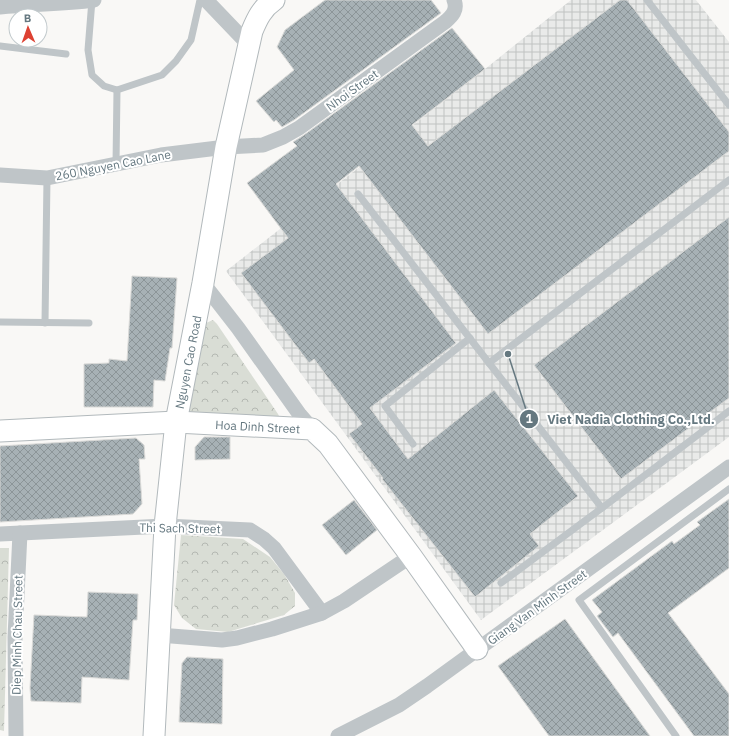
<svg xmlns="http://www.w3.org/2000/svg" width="729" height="736" viewBox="0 0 729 736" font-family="'IBM Plex Sans',sans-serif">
  <defs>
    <pattern id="industrial-grid" width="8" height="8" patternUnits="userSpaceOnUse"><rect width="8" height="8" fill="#e9eae9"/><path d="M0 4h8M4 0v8" fill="none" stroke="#c0c2c2"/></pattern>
    <pattern id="park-crowns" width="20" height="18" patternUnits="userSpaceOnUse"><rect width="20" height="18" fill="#d9ddd5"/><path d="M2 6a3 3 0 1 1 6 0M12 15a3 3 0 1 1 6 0" fill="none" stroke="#b4b8b2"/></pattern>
    <pattern id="building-cross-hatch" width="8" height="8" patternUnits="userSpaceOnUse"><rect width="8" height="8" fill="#a7b1b5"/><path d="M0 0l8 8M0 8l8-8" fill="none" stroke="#8c9598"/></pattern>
  </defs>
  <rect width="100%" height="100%" fill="#f9f8f6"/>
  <path fill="url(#industrial-grid)" d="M571 0H696L729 42V437L481 620 226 271 485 69Z"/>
  <g fill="url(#park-crowns)">
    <path d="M213 320 217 324 278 414 280 418 188 413 206 323Z"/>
    <path d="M181 535 243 539 270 557 284 574 295 593V606L284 615 228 632 196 629 182 618 174 605Z"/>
    <path d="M0 548H9L4 731 0 730Z"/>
  </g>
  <g fill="url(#building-cross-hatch)" stroke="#dadad8">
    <path d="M325 0H431L441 13 294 120 282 127 276 120 274 122 256 101 294 70 277 47 285 30Z"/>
    <path d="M620 0H627L729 132V151L488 334 359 166 336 184 456 343 370 408 408 459 494 390 578 496 530 534 539 546 475 597 382 479 383 478 349 434 362 424 314 359 309 363 241 273 288 238 247 183 297 146 293 142 304 135 452 28 485 69 412 125 428 146Z"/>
    <path d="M729 217V398L621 479 534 365Z"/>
    <path d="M132 276 177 278 172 348H170L165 381 154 380 153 407H84V364L109 363V359L127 361Z"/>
    <path d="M204 437H230V459L195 460V447Z"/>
    <path d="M136 438 144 445 145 459H139L142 504 133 514 0 522V446Z"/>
    <path d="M729 499V568L668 613 729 694V736H694L618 633 613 637 597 616 602 612 592 600 672 541 674 544 700 525 697 522Z"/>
    <path d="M354 500 377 530 346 555 322 525Z"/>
    <path d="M88 592 138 594 137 620H133L129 680 82 677 81 703 31 701 30 688 34 615 87 617Z"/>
    <path d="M565 619 650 736H549L498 666Z"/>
    <path d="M187 657 223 659 222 724 179 722 182 663Z"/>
  </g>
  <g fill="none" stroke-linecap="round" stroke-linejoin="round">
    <defs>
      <g id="secondary">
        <path id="s1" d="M0 431 176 422 312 429 328 444 411 556 477 649"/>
        <path id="s2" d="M154 736 165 526 176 422 203 283 226 147 252 31C257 19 262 8 274 0"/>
      </g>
    </defs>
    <use href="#secondary" stroke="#b2b9bc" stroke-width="23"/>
    <g stroke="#bfc5c8" stroke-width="7">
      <path d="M92 0 88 50 92 75 104 86 117 90"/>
      <path d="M647 0 729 105"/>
      <path d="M0 46 66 54"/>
      <path d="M116 164 117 90 162 75 176 61 191 40 200 0"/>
      <path d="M358 194 489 363 729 180"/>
      <path d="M0 322 89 323"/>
      <path d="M45 323 47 178"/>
      <path d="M489 363 602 508 501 583"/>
      <path d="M413 444 385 406 470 338"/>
      <path d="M602 508 729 411"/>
      <path d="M676 736 579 600 729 489"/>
    </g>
    <g stroke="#bfc5c8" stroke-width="15">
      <path d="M206 0 249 45"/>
      <path d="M0 7C31 4 63 4 94 0"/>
      <path d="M0 175 47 178 161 155 226 147 263 145 283 137 299 128 445 22C452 16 458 10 454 0"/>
      <path d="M203 283 238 328 300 415 312 429"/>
      <path d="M0 534 165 526 250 530 264 539 274 548 322 613"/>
      <path d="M159 635 222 640 237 638 272 629 322 613 344 601 411 556"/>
      <path d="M16 736 15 637 20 533"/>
      <path d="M338 736 399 705 427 686 729 467"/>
    </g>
    <use href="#secondary" stroke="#fff" stroke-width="21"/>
  </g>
  <g text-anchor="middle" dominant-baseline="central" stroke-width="4" stroke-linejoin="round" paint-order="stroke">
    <g font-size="12" fill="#657880" stroke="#fff">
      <text transform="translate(352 90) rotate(-36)">Nhoi Street</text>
      <text transform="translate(113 165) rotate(-11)">260 Nguyen Cao Lane</text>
      <text stroke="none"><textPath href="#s2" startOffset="376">Nguyen Cao Road</textPath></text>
      <text stroke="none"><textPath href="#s1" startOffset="258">Hoa Dinh Street</textPath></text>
      <text transform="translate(180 528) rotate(1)">Thi Sach Street</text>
      <text transform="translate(537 607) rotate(-36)">Giang Van Minh Street</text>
      <text transform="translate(17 635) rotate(-89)">Diep Minh Chau Street</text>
    </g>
  </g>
  <path fill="none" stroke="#657880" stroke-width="1.5" d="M508 354L529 419"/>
  <g fill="#657880" stroke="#fff" stroke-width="1.5">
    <circle cx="508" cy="354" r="4"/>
    <circle cx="529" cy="419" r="10"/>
  </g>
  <g font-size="12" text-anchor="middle" font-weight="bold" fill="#fff">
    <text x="529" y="423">1</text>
  </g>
  <g font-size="13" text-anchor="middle" font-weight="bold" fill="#657880" stroke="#fff" stroke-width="4" stroke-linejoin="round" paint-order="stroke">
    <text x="631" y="424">Viet Nadia Clothing Co.,Ltd.</text>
  </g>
  <g transform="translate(28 28) rotate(358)"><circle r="19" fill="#ffffff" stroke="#c1c9cc"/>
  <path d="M0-3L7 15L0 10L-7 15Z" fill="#dd4132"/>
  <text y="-6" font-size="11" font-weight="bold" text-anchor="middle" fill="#657880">B</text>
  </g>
</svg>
